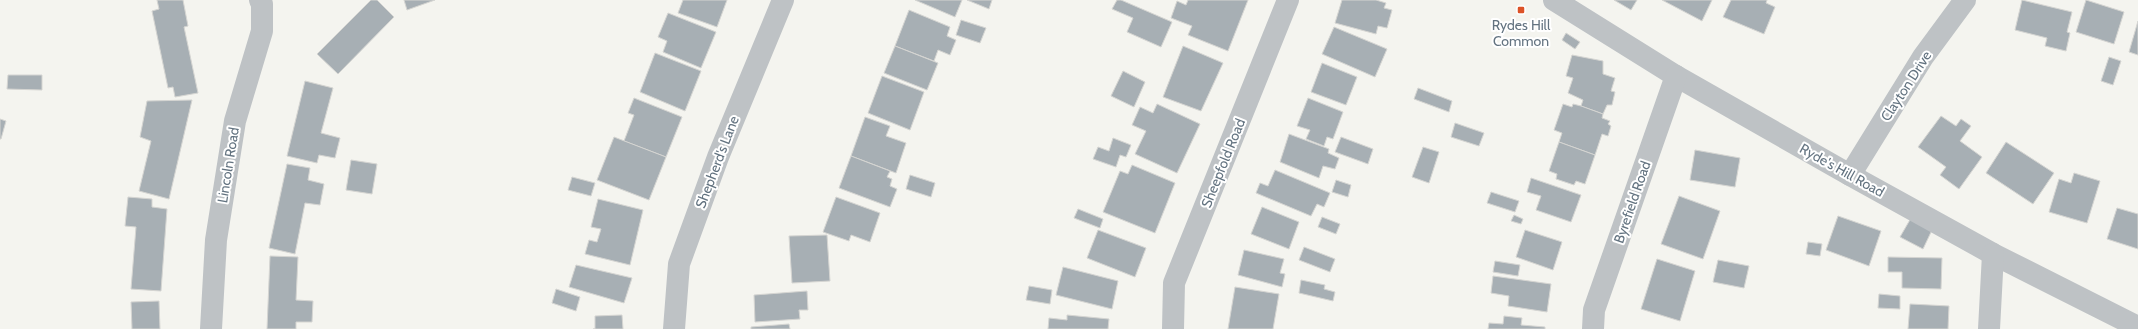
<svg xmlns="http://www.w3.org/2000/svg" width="2138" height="329" viewBox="0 0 2138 329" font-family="Cabin,sans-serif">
  <rect width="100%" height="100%" fill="#f4f4ef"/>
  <g fill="#a7afb4" stroke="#d5d5d2">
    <path d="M157 0H183L188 26 184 27 198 93 175 97 173 87 168 88 152 11 159 9Z"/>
    <path d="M371 0H377L394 17 338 74 317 54Z"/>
    <path d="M404 0H435L407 10Z"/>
    <path d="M683 0H727L717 27 678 13Z"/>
    <path d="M915 0H962L955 17Z"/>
    <path d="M967 0H992L989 9Z"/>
    <path d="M1117 0H1121L1172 22 1161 47 1127 32 1133 18 1112 9Z"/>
    <path d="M1188 0H1248L1228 51 1188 35 1192 26 1171 18 1177 1 1186 5Z"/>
    <path d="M1342 0H1376L1386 3 1384 8 1392 10 1387 28 1378 26 1376 34 1335 23Z"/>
    <path d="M1614 0H1637L1631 10Z"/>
    <path d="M1662 0H1712L1702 21Z"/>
    <path d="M1731 0H1767L1766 3 1775 7 1764 34 1723 17Z"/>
    <path d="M2022 0 2072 12 2067 32 2070 33 2066 51 2045 46 2047 38 2015 30Z"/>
    <path d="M2086 0 2124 12 2114 44 2076 32Z"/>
    <path d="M909 10 950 27 947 36 956 40 950 55 938 50 934 61 895 46Z"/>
    <path d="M668 13 716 32 701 68 663 52 667 41 658 37Z"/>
    <path d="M961 20 986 28 980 43 956 35Z"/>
    <path d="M2138 21V55L2129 52Z"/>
    <path d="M1334 27 1387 49 1375 77 1322 54Z"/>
    <path d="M1566 33 1580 42 1575 49 1562 40Z"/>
    <path d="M895 46 938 63 927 90 884 73Z"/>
    <path d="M1183 46 1223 63 1201 111 1163 97Z"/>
    <path d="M655 53 701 71 685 111 640 92Z"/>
    <path d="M1572 55 1603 61V74L1615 78 1611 91 1615 92 1612 105H1607L1603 114 1581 106 1583 100 1568 93 1573 78 1566 76Z"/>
    <path d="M2109 57 2121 61 2113 85 2101 81Z"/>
    <path d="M1322 63 1357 77 1346 105 1311 92Z"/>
    <path d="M1123 71 1145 82 1134 107 1111 96Z"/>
    <path d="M8 75H42V90L7 89Z"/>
    <path d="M882 76 924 92 910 130 868 113Z"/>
    <path d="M305 81 333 88 321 133 340 138 335 158 319 155 317 163 287 156Z"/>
    <path d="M1418 88 1452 101 1449 112 1414 99Z"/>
    <path d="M634 98 682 117 666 157 624 141 634 115 628 113Z"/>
    <path d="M1308 98 1343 112 1333 139 1327 137 1324 146 1306 139 1310 130 1297 126Z"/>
    <path d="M192 100 169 199 139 191 151 141 140 137 147 101Z"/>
    <path d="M1157 104 1200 124 1177 173 1135 154 1146 131 1132 125 1140 107 1153 113Z"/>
    <path d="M1563 104 1572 107 1573 104 1581 106 1603 114 1602 118 1610 121 1608 124 1611 126 1608 136 1602 134 1595 155 1559 142 1562 133 1554 130Z"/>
    <path d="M1941 116 1956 126 1961 119 1971 126 1960 141 1982 157 1959 189 1940 175 1946 167 1918 147Z"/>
    <path d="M865 117 890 126 886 136 906 143 896 173 851 156Z"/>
    <path d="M0 119 6 121 1 139H0Z"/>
    <path d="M1455 123 1484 133 1479 146 1451 137Z"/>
    <path d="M1289 134 1329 149 1328 153 1339 158 1335 169 1323 166 1319 178 1280 162Z"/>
    <path d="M614 137 666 157 649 200 597 180Z"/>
    <path d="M1341 137 1373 149 1368 164 1335 152Z"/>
    <path d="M1113 138 1131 145 1126 157 1120 155 1116 167 1093 159 1098 147 1109 151Z"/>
    <path d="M1559 142 1595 155 1585 184 1576 181 1574 185 1556 179 1557 174 1549 171Z"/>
    <path d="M2006 142 2054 173 2033 204 1986 173Z"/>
    <path d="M1423 147 1439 152 1429 183 1412 177Z"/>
    <path d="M1695 150 1740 158 1735 187 1690 180Z"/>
    <path d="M851 156 890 171 887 177 892 179 890 186 897 189 890 207 839 188Z"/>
    <path d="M351 160 377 164 372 194 346 190Z"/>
    <path d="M287 164 310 168 308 180 324 184 320 205 305 203 295 254 269 248Z"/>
    <path d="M1132 165 1175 183 1155 233 1103 212 1120 171 1128 174Z"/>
    <path d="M1275 170 1330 193 1324 207 1317 204 1311 216 1256 193 1260 183 1268 186Z"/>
    <path d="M2074 173 2100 181 2087 223 2049 212 2059 179 2071 183Z"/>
    <path d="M910 175 935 183 931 197 906 189Z"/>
    <path d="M572 177 595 183 591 196 568 190Z"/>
    <path d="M1531 178 1581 195 1571 222 1536 210 1541 196 1527 192Z"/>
    <path d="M1336 180 1351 185 1348 197 1332 192Z"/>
    <path d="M1491 192 1519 201 1515 212 1487 203Z"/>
    <path d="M1679 196 1720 211 1703 259 1661 244Z"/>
    <path d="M128 197 152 199V207L167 209 161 291 131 289 136 227 125 226Z"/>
    <path d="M836 197 880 213 870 242 851 235 849 241 823 232Z"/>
    <path d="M598 199 643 210 630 265 585 254 589 240 597 242 601 229 591 227Z"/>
    <path d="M1262 207 1299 222 1289 249 1251 234Z"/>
    <path d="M2117 208 2138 214V249L2107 239Z"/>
    <path d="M1078 209 1103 219 1100 228 1074 218Z"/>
    <path d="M1514 215 1523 219 1521 224 1511 221Z"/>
    <path d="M1838 216 1881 231 1869 266 1826 250Z"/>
    <path d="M1322 217 1340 224 1336 234 1318 227Z"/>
    <path d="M1911 218 1932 230 1923 249 1900 237Z"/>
    <path d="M1098 230 1146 248 1135 277 1087 258Z"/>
    <path d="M1525 230 1562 242 1553 270 1516 257Z"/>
    <path d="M827 235 830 281 792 283 789 236Z"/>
    <path d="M1808 242 1822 244 1820 256 1806 254Z"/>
    <path d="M1304 247 1335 259 1330 272 1299 260Z"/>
    <path d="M1244 250 1284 259 1280 273 1285 274 1282 287 1238 275Z"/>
    <path d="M270 256 298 257 296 300 313 301 312 322H296V329H267Z"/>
    <path d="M1888 257 1942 258 1941 289 1902 288V272H1888Z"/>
    <path d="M1657 259 1695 271 1680 321 1641 309Z"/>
    <path d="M1718 260 1749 266 1744 288 1713 282Z"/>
    <path d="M1495 261 1520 265 1518 276 1493 272Z"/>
    <path d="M576 265 632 278 624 303 569 287Z"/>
    <path d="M1063 267 1118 281 1112 309 1056 295Z"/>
    <path d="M1493 276 1551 284 1547 312 1508 306 1509 296 1491 293Z"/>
    <path d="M1301 280 1325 285 1324 289 1335 292 1333 301 1299 293Z"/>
    <path d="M1029 286 1052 290 1050 304 1026 300Z"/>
    <path d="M1235 287 1279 294 1273 329H1228Z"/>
    <path d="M556 289 580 297 576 311 552 303Z"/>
    <path d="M807 291 808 310H799L800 319 755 322 754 295Z"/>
    <path d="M1879 294 1900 296V309L1878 308Z"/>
    <path d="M159 301 160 329H132L131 302Z"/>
    <path d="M1910 304 1949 306 1948 329H1908Z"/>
    <path d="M622 315 623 329H593H595V316Z"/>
    <path d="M1067 315 1109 319 1108 329H1048L1049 318 1067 320Z"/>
    <path d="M1504 316 1522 318 1521 325 1545 327V329H1488L1489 323 1503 324Z"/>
    <path d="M789 324 790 329H751V327Z"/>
  </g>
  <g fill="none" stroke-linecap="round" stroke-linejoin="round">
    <g stroke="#bec2c5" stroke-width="22">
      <path d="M1554 0 1676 76 1850 175 1993 254 2138 327"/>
      <path d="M1850 175 1923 57 1965 0"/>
      <path d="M211 329 216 240 235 121 262 31V4L260 0"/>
      <path d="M674 329 679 264 718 157 783 0"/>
      <path d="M1173 329 1174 283 1288 0"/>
      <path d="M1593 329 1594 310 1676 76"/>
      <path d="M1989 329 1993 254"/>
    </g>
  </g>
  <rect fill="#dc5227" stroke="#fff" stroke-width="1.5" x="1517" y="6" width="8" height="8" rx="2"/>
  <g text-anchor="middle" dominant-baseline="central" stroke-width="4" stroke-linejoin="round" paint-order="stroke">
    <g font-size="14" fill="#637380" stroke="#fff">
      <text x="1521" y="25">Rydes Hill<tspan x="1521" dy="16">Common</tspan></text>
    </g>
    <g font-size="14" fill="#637380" stroke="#fff">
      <text transform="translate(1906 86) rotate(-57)">Clayton Drive</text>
      <text transform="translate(717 162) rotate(-69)">Shepherd's Lane</text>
      <text transform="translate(1223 163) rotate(-68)">Sheepfold Road</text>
      <text transform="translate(228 165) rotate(-81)">Lincoln Road</text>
      <text transform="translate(1842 170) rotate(29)">Ryde's Hill Road</text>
      <text transform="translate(1632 202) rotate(-71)">Byrefield Road</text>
    </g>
  </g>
</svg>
